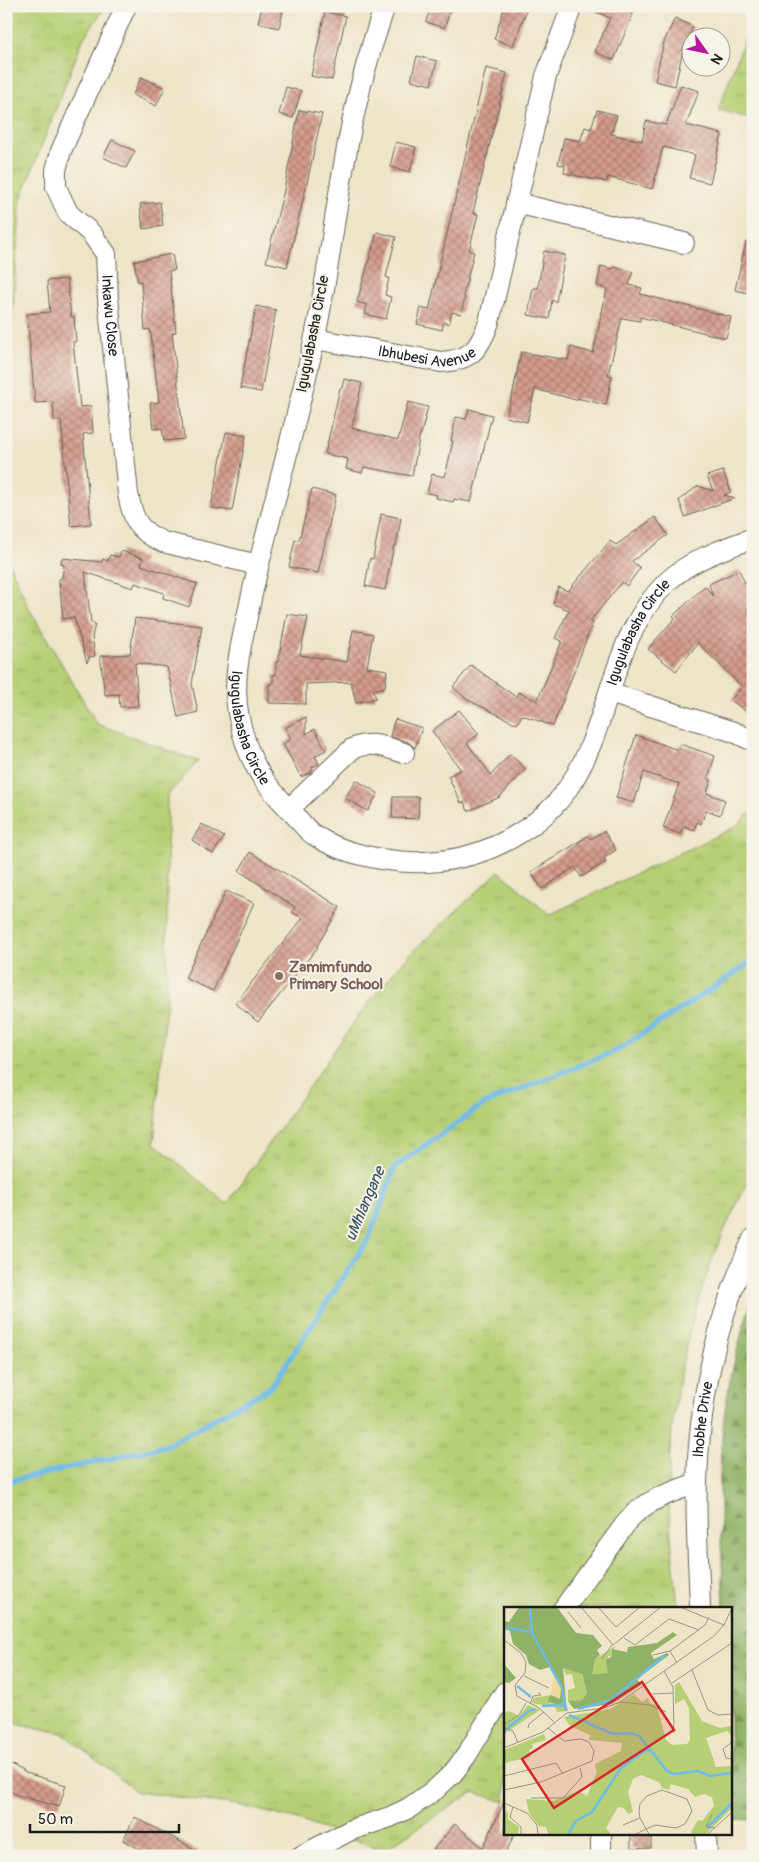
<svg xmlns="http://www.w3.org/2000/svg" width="759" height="1862" viewBox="0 0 759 1862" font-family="Pangolin,sans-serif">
  <defs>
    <pattern id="grass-tufts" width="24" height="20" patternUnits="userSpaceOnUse" patternTransform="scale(1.25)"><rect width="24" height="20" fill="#b6cf75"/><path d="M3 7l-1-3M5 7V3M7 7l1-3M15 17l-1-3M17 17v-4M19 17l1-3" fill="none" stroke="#9cb165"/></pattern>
    <pattern id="forest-firs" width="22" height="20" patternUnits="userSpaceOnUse" patternTransform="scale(1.25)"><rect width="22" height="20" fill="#90b266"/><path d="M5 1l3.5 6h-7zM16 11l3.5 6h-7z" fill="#759053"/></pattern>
    <pattern id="building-cross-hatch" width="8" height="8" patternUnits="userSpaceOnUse" patternTransform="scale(1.25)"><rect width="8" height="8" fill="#d49c8d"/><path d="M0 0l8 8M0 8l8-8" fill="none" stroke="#ab7e72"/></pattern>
  </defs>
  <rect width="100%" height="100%" fill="#f7f3e8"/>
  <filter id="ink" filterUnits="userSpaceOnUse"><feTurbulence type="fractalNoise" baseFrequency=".02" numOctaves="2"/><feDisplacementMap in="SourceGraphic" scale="10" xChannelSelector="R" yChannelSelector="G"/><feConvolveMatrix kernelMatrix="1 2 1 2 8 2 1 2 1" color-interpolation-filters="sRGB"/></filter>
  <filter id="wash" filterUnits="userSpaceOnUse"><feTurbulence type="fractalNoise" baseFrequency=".0096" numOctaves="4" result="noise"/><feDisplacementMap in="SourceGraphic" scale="20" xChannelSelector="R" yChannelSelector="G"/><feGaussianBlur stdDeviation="1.12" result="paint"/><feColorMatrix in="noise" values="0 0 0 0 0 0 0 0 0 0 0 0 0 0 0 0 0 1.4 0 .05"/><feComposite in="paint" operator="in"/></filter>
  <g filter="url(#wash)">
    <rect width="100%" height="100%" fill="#eee5c8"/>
    <g fill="url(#grass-tufts)" stroke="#697648">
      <path d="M6 6H106L83 39 21 199 6 397Z"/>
      <path d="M753 17V119L718 110Z"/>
      <path d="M6 556 30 610 97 724 198 761 167 796V995L154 1143 227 1204 364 1008 407 957 499 871 549 915 735 827 753 810V1173C739 1199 726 1225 715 1252 685 1331 667 1418 669 1502 670 1537 675 1573 678 1608H505V1802L473 1792 384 1850 295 1819 238 1805 137 1792 62 1733 6 1721Z"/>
    </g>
    <path fill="url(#forest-firs)" stroke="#566741" d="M753 1296V1820L730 1819V1608H724C722 1552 717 1494 722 1437 726 1389 738 1342 753 1296Z"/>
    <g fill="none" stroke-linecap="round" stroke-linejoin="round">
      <path stroke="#6fbbe9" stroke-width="5.5" d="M6 1482 166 1446 271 1387 368 1240 395 1167 484 1104 618 1050 711 989 753 960"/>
    </g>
    <g id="blocks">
      <g fill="url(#building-cross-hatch)">
        <path d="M262 6H284L279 28 258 23Z"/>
        <path d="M431 6H452L444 28 426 22Z"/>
        <path d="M505 6H528L513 46 494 39Z"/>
        <path d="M584 6H636L614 60 595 52 610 18Z"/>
        <path d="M325 12 346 16 332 80 311 76Z"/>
        <path d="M675 18 693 27 683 50 675 86 655 81 664 42Z"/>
        <path d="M417 56 437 61 431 85 411 80Z"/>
        <path d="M486 68 507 73 473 213 478 214 469 251 474 252 463 296 465 297 461 314 452 312 449 324 444 322 442 330 417 324 421 308 429 310Z"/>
        <path d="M141 77 165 88 156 106 133 95Z"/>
        <path d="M681 85 699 91 686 125 722 134 710 183 689 178 695 155 663 147 652 189 608 177 607 182 564 173 565 165 558 164 564 138 580 141 585 127 591 129 597 110 617 115 611 134 642 141 646 121 666 125Z"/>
        <path d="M286 87 301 91 293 118 279 114Z"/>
        <path d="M299 110 322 114 307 183 287 267 266 262 284 190Z"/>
        <path d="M112 140 135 151 126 168 103 157Z"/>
        <path d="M396 142 416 147 410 172 390 167Z"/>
        <path d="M160 202 163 226 143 229 140 204Z"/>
        <path d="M377 232 396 237 386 277 389 278 385 295 391 297 386 319 365 314 367 305 357 302Z"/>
        <path d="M746 242 753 243V294L735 290Z"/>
        <path d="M544 251 565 255 556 302 552 300 549 319 528 315 533 288H538Z"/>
        <path d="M172 254 175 270 169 271 176 332 172 333 184 439 164 441 162 428 153 429 150 403 159 402 151 335 150 329 145 330 141 281 138 282 134 261Z"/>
        <path d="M601 266 613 269 614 267 633 272 629 285 642 288 640 294 731 317 726 338 640 317V321L622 318 608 375 612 376 606 405 577 398 576 400 535 389 527 422 506 417 513 392 521 352 568 360 571 347 593 353 607 289 597 286Z"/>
        <path d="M67 279 71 317H74L76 341 73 342 80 407 91 406 93 433 83 434 91 524 71 526 61 420 54 421 53 402 35 403 27 314 50 312 47 281Z"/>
        <path d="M256 306 276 310 261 392 240 388Z"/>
        <path d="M344 379 362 383 352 428 398 440 408 402 428 407 421 434H420L412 476 364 467 362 473 346 469 348 459 325 454 340 388H342Z"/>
        <path d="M469 409 492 415 471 502 454 499 453 502 436 498 437 495 427 493 432 474 445 477 453 441H451L456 417 466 419Z"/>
        <path d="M226 432 246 436 232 511 211 508Z"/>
        <path d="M723 471 731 492 724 495 735 498 685 517 679 500 698 486 713 491 707 476Z"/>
        <path d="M312 489 336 495 318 573 289 567 295 540H299Z"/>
        <path d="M381 514 401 518 396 546 394 545 385 590 365 586 370 558 373 559Z"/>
        <path d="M655 517 668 535 632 561 640 568 627 586 622 582 590 621 593 622 553 726 522 715 517 724 468 700 453 687 471 665 516 697 518 692 537 701 562 641 555 638 569 610 553 604 558 587 568 591 610 541 616 545Z"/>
        <path d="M121 551 143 558 141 565 197 584 189 607 163 598 164 593 135 583 133 588 85 572 91 623 95 624 92 637 95 656 89 657 87 663 74 617 63 619 59 579 62 578 64 565 61 564 62 558 102 562 103 559 108 561 110 555 119 557Z"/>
        <path d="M739 570 745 583 753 581V606L747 608 753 626V717L731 700 742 687 698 643 676 671 648 649 675 618 673 616 705 586 713 596 709 584Z"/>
        <path d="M287 614 308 617 300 655 347 662 353 630 373 634 367 667 387 670 385 687 373 690 376 698 356 703 351 682 306 684V704L269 703V684H273V675H276V662H278Z"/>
        <path d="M135 618 202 626 192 684 198 712 178 717 167 667 135 663 138 706 120 707 119 694 105 695 100 656 130 654Z"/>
        <path d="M459 710 479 734 467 743 491 775 510 754 526 769 500 797 468 811 464 802 461 803 448 776 461 770 432 731Z"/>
        <path d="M306 717V734L315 729 326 750 315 756 319 764 312 767 313 769 310 773 301 777 283 744 291 739 285 728Z"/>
        <path d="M395 719 422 728 415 748 408 742 390 736Z"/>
        <path d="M636 735 678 750 680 744 715 756 708 778 711 780 707 793 725 800 720 815 706 810 701 824 697 822 694 830 683 826 680 834 663 828 679 784 644 772 634 803 616 798Z"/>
        <path d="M356 780 378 793 368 811 345 798Z"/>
        <path d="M393 797H419L418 819 392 818Z"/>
        <path d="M202 824 224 837 213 854 192 840Z"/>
        <path d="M604 831 616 850 604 858 606 862 581 877 575 867 542 889 531 872 588 836 591 839Z"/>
        <path d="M250 852 340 907 317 946 318 947 258 1022 235 1003 303 918 292 912 295 907 239 871Z"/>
        <path d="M226 891 254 903 213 991 185 978Z"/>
        <path d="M6 1761 26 1773 66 1785 59 1807 17 1795 6 1788Z"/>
        <path d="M505 1800V1833H515L506 1852 504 1851 502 1856H428L455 1824 483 1848Z"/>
        <path d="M135 1817 207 1856H153L123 1840Z"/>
        <path d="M631 1833H651V1848L631 1849Z"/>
      </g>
    </g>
  </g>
  <g filter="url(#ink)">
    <use href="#blocks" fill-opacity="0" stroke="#666258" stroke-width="1"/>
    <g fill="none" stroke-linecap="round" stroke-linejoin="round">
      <defs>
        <g id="minor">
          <path id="s1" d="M126 6 61 151 56 170V187L68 213 91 233 106 254 108 298 128 494C133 520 138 531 163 542L258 565"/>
          <path id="s2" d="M385 6C367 57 353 111 344 165 333 223 327 283 314 341 296 426 271 509 252 594 244 634 230 677 239 718 243 737 250 758 260 774 269 788 282 802 294 814 300 821 306 830 314 835 329 845 345 851 362 855 413 868 467 864 513 837 534 825 555 808 568 788 612 724 609 639 667 582 690 560 723 549 753 538"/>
          <path d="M516 203 684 243"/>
          <path id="s3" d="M315 339 441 362C471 360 479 350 489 322L546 76 572 6"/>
          <path d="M609 693 734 732 749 739"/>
          <path d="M289 809 352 749C371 740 385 747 404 753"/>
          <path d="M564 1608 629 1519C648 1499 672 1492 697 1483"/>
          <path id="s4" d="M700 1608C699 1567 695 1524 697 1482 699 1399 718 1315 753 1239"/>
          <path d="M706 1833 707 1856"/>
          <path d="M301 1856 351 1830 390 1817 409 1808 436 1789 453 1773 466 1756 505 1692"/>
          <path d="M601 1856V1833"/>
        </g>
      </defs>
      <use href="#minor" stroke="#666258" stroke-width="22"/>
      <use href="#minor" stroke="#fff" stroke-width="20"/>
    </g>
  </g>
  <circle fill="#8d6e63" stroke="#f7f3e8" stroke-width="2" cx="279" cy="976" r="5"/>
  <g text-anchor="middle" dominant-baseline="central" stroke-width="4" stroke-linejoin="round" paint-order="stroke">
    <g font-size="15" fill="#1c1c1c" stroke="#f7f3e8">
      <text stroke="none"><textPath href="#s1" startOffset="342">Inkawu Close</textPath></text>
      <text transform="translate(313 334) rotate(-79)">Igugulabasha Circle</text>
      <text stroke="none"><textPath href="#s3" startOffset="114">Ibhubesi Avenue</textPath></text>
      <text stroke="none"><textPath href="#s2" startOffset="1325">Igugulabasha Circle</textPath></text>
      <text stroke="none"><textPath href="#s2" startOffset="741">Igugulabasha Circle</textPath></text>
      <text stroke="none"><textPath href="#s4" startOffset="189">Ihobhe Drive</textPath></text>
    </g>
    <g font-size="15" font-weight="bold" fill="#785e54" stroke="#f7f3e8" text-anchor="start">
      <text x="289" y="967">Zamimfundo<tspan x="289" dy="17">Primary School</tspan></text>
    </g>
    <g font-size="16" font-style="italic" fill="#395464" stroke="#f7f3e8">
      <text transform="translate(365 1204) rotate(-67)">uMhlangane</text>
    </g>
  </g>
  <g transform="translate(504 1607)">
    <rect width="228" height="228" fill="#eee5c8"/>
    <path d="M111 39 108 49H104V66L87 67 91 52ZM59 61 77 65 83 86 78 93 64 94V83L71 81 68 67 62 68ZM175 75 198 114 216 121 227 119V128L223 124 202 131 212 160 228 159 227 202 202 227H189L187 225 194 213 198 214 210 199 208 190 200 187 191 190 184 182 167 177 165 183 158 181 155 175 137 168 129 172 124 185 129 205 124 207 120 201 114 200 102 221 107 227H44L42 220 35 219 25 206 22 192 49 194 75 184 83 189 93 165 91 157 117 144 118 136 85 133 86 128 66 119 60 110 106 102 130 87 138 95 144 91 146 96 153 99 162 133 168 138 183 137 186 133 185 101 180 92 171 97V78ZM47 88 45 96 54 98 62 95 64 104 53 105 51 100 28 96 29 91ZM24 98 36 103 0 127V106L5 104 15 109ZM40 127 42 133 28 137 29 141 25 143 27 150 0 156V143ZM0 203 4 205V212L15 220 14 227H0Z" fill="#b6cf75"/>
    <path d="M15 0H53L72 26 89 28 98 39 93 43 96 48 91 52 88 67 104 66 102 53 108 49V42L123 45 124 40 153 36 169 25 173 28 147 46 150 52 163 46 165 48 133 72 137 78 108 97 70 102 64 94 78 93 83 86 78 67 59 61 62 95 54 98 44 95 45 90 57 80 46 60 36 63 25 57 22 48 9 37 6 24 0 22V14L5 15ZM0 57 12 71 5 76 0 75Z" fill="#90b266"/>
    <path d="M49 69 57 80 56 92 47 88Z" fill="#eeda9e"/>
    <path fill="none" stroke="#6fbbe9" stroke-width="2.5" d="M26 0 28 26 58 81 62 104M0 20 26 25M13 79 27 90M38 99 61 98M74 102 107 93 161 48M65 108 109 127 128 126 136 130 163 164 170 167 194 164 206 169 228 166M0 124 26 103H32M204 220 228 196M64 227 72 214 88 205 117 161 139 145 148 142"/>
    <path fill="none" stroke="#9a9583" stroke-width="1" d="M77 0 109 38 157 0M94 0 112 20 136 0M176 0 220 18M64 5 77 21M120 31 131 38 165 12 195 23M0 33 17 46 22 55 21 66 11 78 13 89 35 101 50 115M149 48 166 44M98 52 108 38M173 56 166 44 201 18 205 10M188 63 204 103 214 108 228 107M160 64 169 80 170 126M20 69 45 81M168 76 228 36M149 87 169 86M116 95 146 98 162 105M26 97 29 89 37 88 34 85M0 118 15 108 22 96M0 121 9 124 14 136M24 121 25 117 40 105M228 135 219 142 222 151 228 152M0 141 39 125 63 106 100 101 116 95 210 29 220 18 227 3M0 169 52 156 59 167M0 183 37 175 88 154 90 144 85 135 77 132 60 134 44 121M27 191H59L78 170 76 161M0 196 23 206 33 218 34 227M9 200 6 210 17 220V227M208 207 202 220 211 221M119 218 136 211M132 227 142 222 151 218 172 221 181 217 188 204 183 192 158 183 143 189 136 197 135 205 136 211 142 222 145 227M204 227 228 205"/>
    <path fill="#d62828" fill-opacity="0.15" stroke="#d62828" stroke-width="2.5" d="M138 75 170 123 50 201 18 152Z"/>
    <rect width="228" height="228" fill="none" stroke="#1c1c1c" stroke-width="2.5"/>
  </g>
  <rect width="759" height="1862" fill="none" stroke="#f7f3e8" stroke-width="25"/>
  <g transform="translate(706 52) rotate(123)"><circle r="24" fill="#f7f3e8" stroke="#9f9d96"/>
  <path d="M0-4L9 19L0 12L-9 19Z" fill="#b5179e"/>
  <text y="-8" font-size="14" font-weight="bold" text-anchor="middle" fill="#1c1c1c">N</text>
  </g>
  <path d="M30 1824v8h149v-8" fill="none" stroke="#1c1c1c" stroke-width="2.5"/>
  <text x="38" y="1824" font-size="15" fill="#1c1c1c" stroke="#f7f3e8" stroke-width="4" paint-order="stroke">50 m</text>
</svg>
